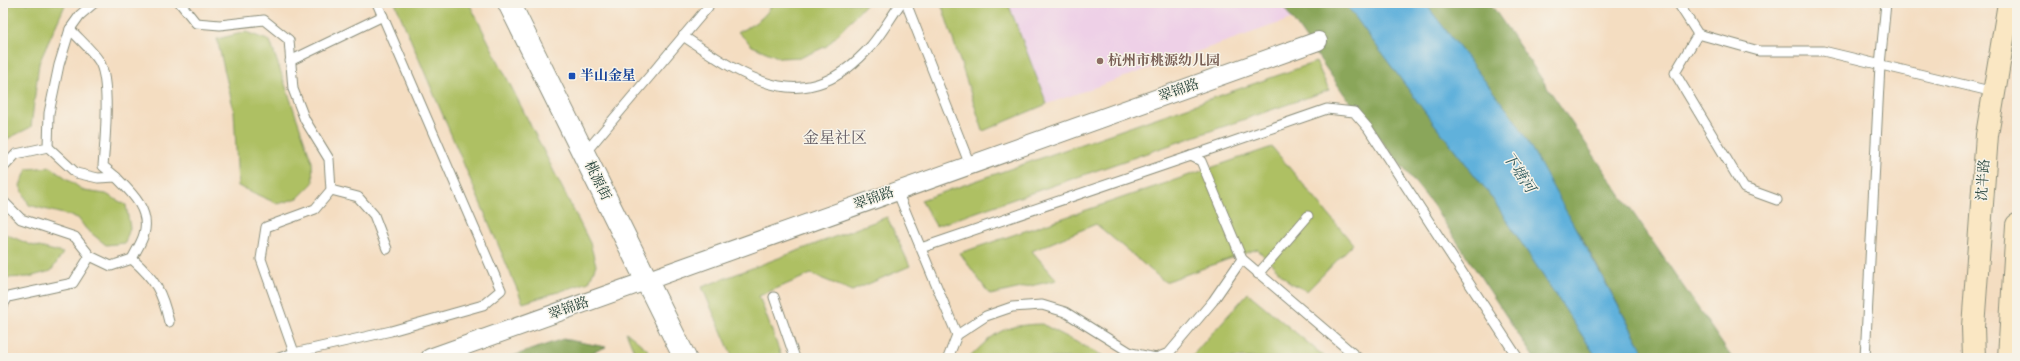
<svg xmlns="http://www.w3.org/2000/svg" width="2020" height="361" viewBox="0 0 2020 361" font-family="Vollkorn,'Noto Serif SC',serif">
  <rect width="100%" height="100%" fill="#f7f3e8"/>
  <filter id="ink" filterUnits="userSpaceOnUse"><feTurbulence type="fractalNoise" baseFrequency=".025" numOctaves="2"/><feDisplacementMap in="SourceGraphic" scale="8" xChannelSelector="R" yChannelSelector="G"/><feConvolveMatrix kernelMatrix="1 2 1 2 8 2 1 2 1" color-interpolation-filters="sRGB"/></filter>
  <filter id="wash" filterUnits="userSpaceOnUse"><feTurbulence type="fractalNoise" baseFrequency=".012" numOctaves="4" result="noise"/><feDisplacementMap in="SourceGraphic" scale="16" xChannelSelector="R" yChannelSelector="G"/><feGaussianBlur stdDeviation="0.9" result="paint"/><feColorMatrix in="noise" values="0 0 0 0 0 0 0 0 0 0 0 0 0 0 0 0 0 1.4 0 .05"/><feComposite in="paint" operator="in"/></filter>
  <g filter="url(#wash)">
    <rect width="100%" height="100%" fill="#f4ddc1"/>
    <path fill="#eed0e7" d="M1008 3H1281L1291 19 1047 104Z"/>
    <g fill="#aec064" stroke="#667e4c">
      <path d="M3 3H66L39 63 31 127 7 139 3 144Z"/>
      <path d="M395 3H469L590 243 596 265 589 282 523 303Z"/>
      <path d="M772 3H867L827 46 802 57 780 58 752 46 738 32C751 26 768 17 772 3Z"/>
      <path d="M941 3H1008L1047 104 983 131Z"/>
      <path d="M246 32 270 41 312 162 313 183 298 198 278 204 238 186 234 111 217 39Z"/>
      <path d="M1316 62 1329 90 936 226 921 200Z"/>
      <path d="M1272 147 1353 244 1307 291 1290 283 1257 249 1165 282 1096 224 1032 251 1057 280 990 295 960 253Z"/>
      <path d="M51 167 84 191 106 194 126 205 130 228 125 243 106 245 86 229 78 218 29 205 20 186 27 169Z"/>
      <path d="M887 217 910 266 852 291 811 274 759 296 782 358H733L702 287Z"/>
      <path d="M3 233 31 245 63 253 51 271 29 277 3 278Z"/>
      <path d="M1248 293 1326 358H1190Z"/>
      <path d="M1042 324 1107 358H969C996 331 1004 325 1042 324Z"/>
      <path d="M626 332 647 349 652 358H637Z"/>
    </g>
    <g fill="#8aa65a" stroke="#547247">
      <path d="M1281 3H1345L1425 112 1488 192 1597 358H1534L1433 205 1344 94Z"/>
      <path d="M1425 3H1490L1732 358H1647L1582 238 1455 44Z"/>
      <path d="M563 339 606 347 578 358H507Z"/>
    </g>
    <path fill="#60b1db" stroke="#407788" d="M1345 3H1425L1518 124 1647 358H1597L1488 192 1425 112Z"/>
  </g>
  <g filter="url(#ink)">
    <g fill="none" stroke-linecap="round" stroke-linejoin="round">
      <defs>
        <g id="service">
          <path d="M180 3 196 23 220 25 264 20 289 40 293 89 305 120 329 159 331 190 315 209 266 227 261 259 296 358"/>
          <path d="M906 3 970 165"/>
          <path d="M1678 3 1698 34 1675 73 1744 188 1777 200"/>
          <path d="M70 29C79 39 92 50 99 61 111 80 105 143 103 166L116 177"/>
          <path d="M1698 34 1759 51H1823L1994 92"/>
          <path d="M683 36C750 81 805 120 871 46 882 33 891 17 901 3"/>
          <path d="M290 61 383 16"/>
          <path d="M48 147 76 173 98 178 116 177C131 192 151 210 144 234 142 242 136 251 132 259"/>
          <path d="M584 154 708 7V3"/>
          <path d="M1191 156 1327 109 1354 112 1368 128 1518 358"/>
          <path d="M3 168 16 154 48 147 49 113 59 65 70 29 80 15 94 3"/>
          <path d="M331 190 358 197 374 215 387 249"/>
          <path d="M897 191 957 335"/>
          <path d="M3 201 21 219 75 237 90 256 111 266 132 259C156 280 162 292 169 322"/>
          <path d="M921 248 1191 156 1201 161 1242 259 1358 358"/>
          <path d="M1258 274 1308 216"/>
          <path d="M774 297 795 358"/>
          <path d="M3 305 8 297 73 283 90 256"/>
          <path d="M279 358 294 353 391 331 483 305 501 290 377 3"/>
          <path d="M948 358 957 335 986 316 1012 307 1042 305 1065 312 1131 353 1156 358 1169 353 1213 301 1242 259"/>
          <path d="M1865 358 1880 65 1886 3"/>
        </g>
        <path id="minor" d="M430 358 1318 41"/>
        <path id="tertiary" d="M509 3 685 358"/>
        <g id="secondary">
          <path d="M1974 358 1973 327 1987 135 2009 3"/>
          <path d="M2009 358 2017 225"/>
        </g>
      </defs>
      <use href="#service" stroke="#8a8d7a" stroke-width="11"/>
      <use href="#minor" stroke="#8a8d7a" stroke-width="20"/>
      <use href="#tertiary" stroke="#8a8d7a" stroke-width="24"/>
      <use href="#secondary" stroke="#8a8d7a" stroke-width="24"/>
      <use href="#service" stroke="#fff" stroke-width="9"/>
      <use href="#minor" stroke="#fff" stroke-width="18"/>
      <use href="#tertiary" stroke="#fff" stroke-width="22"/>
      <use href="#secondary" stroke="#fae7c3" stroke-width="22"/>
    </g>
  </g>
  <circle fill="#8d6e63" stroke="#f7f3e8" stroke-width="1.5" cx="1100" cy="61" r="4"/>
  <rect fill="#1a4fb4" stroke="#f7f3e8" stroke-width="1.5" x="568" y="72" width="8" height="8" rx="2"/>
  <g text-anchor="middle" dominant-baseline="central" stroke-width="3" stroke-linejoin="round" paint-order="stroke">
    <g font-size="14" font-weight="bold" fill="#785e54" stroke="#f7f3e8" text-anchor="start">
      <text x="1108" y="61">杭州市桃源幼儿园</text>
    </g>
    <g font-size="14" font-weight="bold" fill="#164399" stroke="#f7f3e8" text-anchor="start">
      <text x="580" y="76">半山金星</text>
    </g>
    <g font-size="14" fill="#1f3d34" stroke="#f7f3e8">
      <text transform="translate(1179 91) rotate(-20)">翠锦路</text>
      <text transform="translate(1984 180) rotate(-86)">沈半路</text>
      <text transform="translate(597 181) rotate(64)">桃源街</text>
      <text transform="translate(874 199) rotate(-20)">翠锦路</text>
      <text transform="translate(569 309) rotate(-20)">翠锦路</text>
    </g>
    <g font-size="15" font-style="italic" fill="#2f5a5e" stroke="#f7f3e8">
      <text transform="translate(1518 173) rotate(56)">下塘河</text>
    </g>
    <g font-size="16" fill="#625a61" stroke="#f7f3e8">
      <text x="835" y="139">金星社区</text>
    </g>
  </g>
  <rect width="2020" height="361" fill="none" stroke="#f7f3e8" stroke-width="16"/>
</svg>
